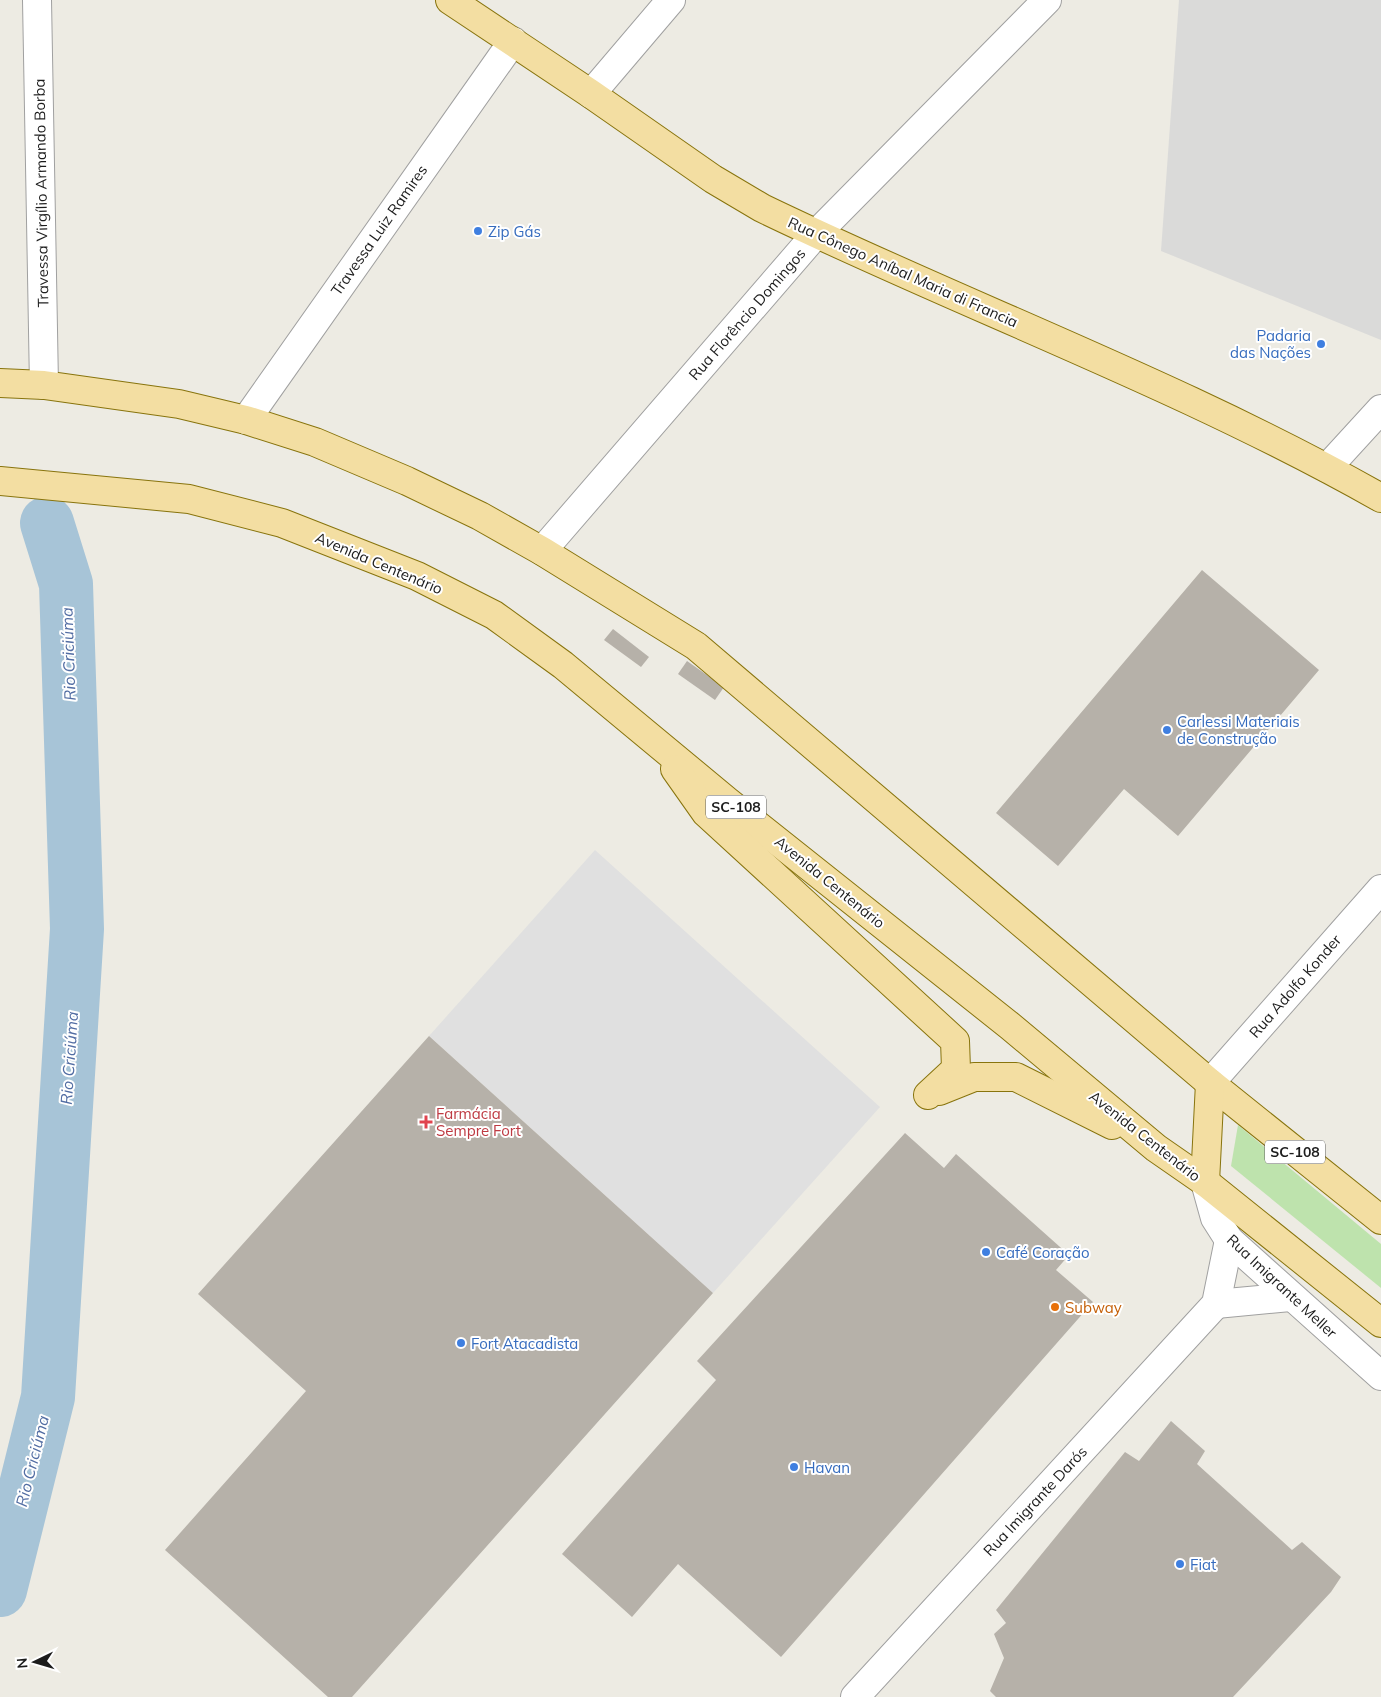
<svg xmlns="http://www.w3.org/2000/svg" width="1381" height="1697" viewBox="0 0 1381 1697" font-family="Mulish,sans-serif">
  <rect width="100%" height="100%" fill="#edebe3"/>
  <path fill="#dadad9" d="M1179 0H1381V340L1161 251Z"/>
  <path fill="#bee3ad" d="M1238 1125 1381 1244V1288L1231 1166Z"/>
  <path fill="#e0e0e0" d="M595 850 880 1107 713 1293 429 1036Z"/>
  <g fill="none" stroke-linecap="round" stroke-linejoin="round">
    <path stroke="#a7c4d7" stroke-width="54" d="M0 1590 48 1397 77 929 66 584 47 523"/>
  </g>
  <g fill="#b6b1a9">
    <path d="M1202 570 1319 670 1178 836 1124 789 1058 866 996 813Z"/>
    <path d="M613 629 649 657 641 667 604 640Z"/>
    <path d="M687 661 724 687 715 700 678 674Z"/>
    <path d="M429 1036 713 1293 352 1697H328L165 1550 306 1391 198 1294Z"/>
    <path d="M905 1133 944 1168 956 1154 1069 1255 1056 1270 1093 1302 781 1657 678 1564 632 1617 562 1554 716 1380 697 1361Z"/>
    <path d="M1171 1421 1205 1451 1197 1464 1292 1550 1302 1542 1341 1577 1331 1592 1233 1697H996L990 1691 1004 1658 994 1634 1006 1623 996 1610 1125 1452 1139 1461Z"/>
  </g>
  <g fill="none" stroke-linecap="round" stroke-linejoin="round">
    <defs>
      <g id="minor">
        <path d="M37 0 44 385"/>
        <path d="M591 94 671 0"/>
        <path d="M246 420 513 41"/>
        <path d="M1327 468 1381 409"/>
        <path d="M542 551 816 234 1047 0"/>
        <path d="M1210 1083 1381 889"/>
        <path d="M1205 1182 1215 1218 1229 1240 1381 1376"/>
        <path d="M1216 1304 1290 1297"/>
        <path d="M855 1697 1216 1304 1229 1240"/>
      </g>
      <g id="major">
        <path d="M450 0 591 94 713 179 762 208C967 307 1183 386 1381 498"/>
        <path d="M0 383 44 385 179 404 246 420 315 442 407 481 480 516 542 551 696 646 1210 1083 1381 1220"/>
        <path d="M0 481 189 499 282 523 417 576 494 615 563 665 727 801 1010 1026 1156 1148 1205 1182 1381 1323"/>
        <path d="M675 769 706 813 955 1041 956 1069 928 1095"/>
        <path d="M939 1091 974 1077H1016L1112 1125"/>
        <path d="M1205 1182 1210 1083"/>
      </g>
    </defs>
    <use href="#minor" stroke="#a0a0a0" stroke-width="30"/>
    <use href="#major" stroke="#88740d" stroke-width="30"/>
    <use href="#minor" stroke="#fff" stroke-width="28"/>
    <use href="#major" stroke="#f3dea2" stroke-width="28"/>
  </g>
  <g fill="#3f7fe0" stroke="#fff" stroke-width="2">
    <circle cx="478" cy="231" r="5"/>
    <circle cx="1321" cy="344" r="5"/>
    <circle cx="1167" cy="730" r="5"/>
    <circle cx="986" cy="1252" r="5"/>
    <circle cx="461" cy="1343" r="5"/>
    <circle cx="794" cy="1467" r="5"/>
    <circle cx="1180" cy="1564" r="5"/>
  </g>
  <path fill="#e0444e" stroke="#fff" stroke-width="2" d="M423.5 1114.5h5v5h5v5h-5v5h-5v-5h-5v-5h5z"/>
  <circle fill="#e8710a" stroke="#fff" stroke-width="2" cx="1055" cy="1307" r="5"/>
  <g text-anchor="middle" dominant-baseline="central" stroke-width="4" stroke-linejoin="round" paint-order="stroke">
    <g fill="#fff" stroke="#606060" stroke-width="1">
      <rect x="706" y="795.5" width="60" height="23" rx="4"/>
      <rect x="1265" y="1140.5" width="60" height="23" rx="4"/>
    </g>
    <g font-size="14" font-weight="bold" fill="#1c1c1c">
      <text x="736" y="807">SC-108</text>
      <text x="1295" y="1152">SC-108</text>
    </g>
    <g font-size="15" fill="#1c1c1c" stroke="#fff">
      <text transform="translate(41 193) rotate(-91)">Travessa Virgílio Armando Borba</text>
      <text transform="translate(379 230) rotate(-55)">Travessa Luiz Ramires</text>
      <text transform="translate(903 272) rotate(24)">Rua Cônego Aníbal Maria di Francia</text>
      <text transform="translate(747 314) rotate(-49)">Rua Florêncio Domingos</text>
      <text transform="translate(379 563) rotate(23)">Avenida Centenário</text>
      <text transform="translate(830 882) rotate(39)">Avenida Centenário</text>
      <text transform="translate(1295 986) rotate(-49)">Rua Adolfo Konder</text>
      <text transform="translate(1145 1136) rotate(38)">Avenida Centenário</text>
      <text transform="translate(1282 1286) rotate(43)">Rua Imigrante Meller</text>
      <text transform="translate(1035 1501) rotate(-47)">Rua Imigrante Darós</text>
    </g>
    <g font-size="15" fill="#366cbe" stroke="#fff" text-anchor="start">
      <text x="488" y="231">Zip Gás</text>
      <text x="1311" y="335" text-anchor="end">Padaria<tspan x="1311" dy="17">das Nações</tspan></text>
      <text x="1177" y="721">Carlessi Materiais<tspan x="1177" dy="17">de Construção</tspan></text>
      <text x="996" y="1252">Café Coração</text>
      <text x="471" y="1343">Fort Atacadista</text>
      <text x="804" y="1467">Havan</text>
      <text x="1190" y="1564">Fiat</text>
    </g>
    <g font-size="15" fill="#be3a42" stroke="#fff" text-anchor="start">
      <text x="436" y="1113">Farmácia<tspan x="436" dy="17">Sempre Fort</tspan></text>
    </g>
    <g font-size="15" fill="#c56008" stroke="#fff" text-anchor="start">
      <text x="1065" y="1307">Subway</text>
    </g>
    <g font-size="16" font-style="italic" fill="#526da3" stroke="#fff">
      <text transform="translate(68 654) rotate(-92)">Rio Criciúma</text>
      <text transform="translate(69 1058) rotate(-86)">Rio Criciúma</text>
      <text transform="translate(32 1461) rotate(-76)">Rio Criciúma</text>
    </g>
  </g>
  <g transform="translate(35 1662) rotate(265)" stroke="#ffffff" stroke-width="4" paint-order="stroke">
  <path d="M0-4L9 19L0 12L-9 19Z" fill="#1c1c1c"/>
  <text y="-8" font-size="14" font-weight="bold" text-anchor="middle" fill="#1c1c1c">N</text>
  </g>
</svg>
